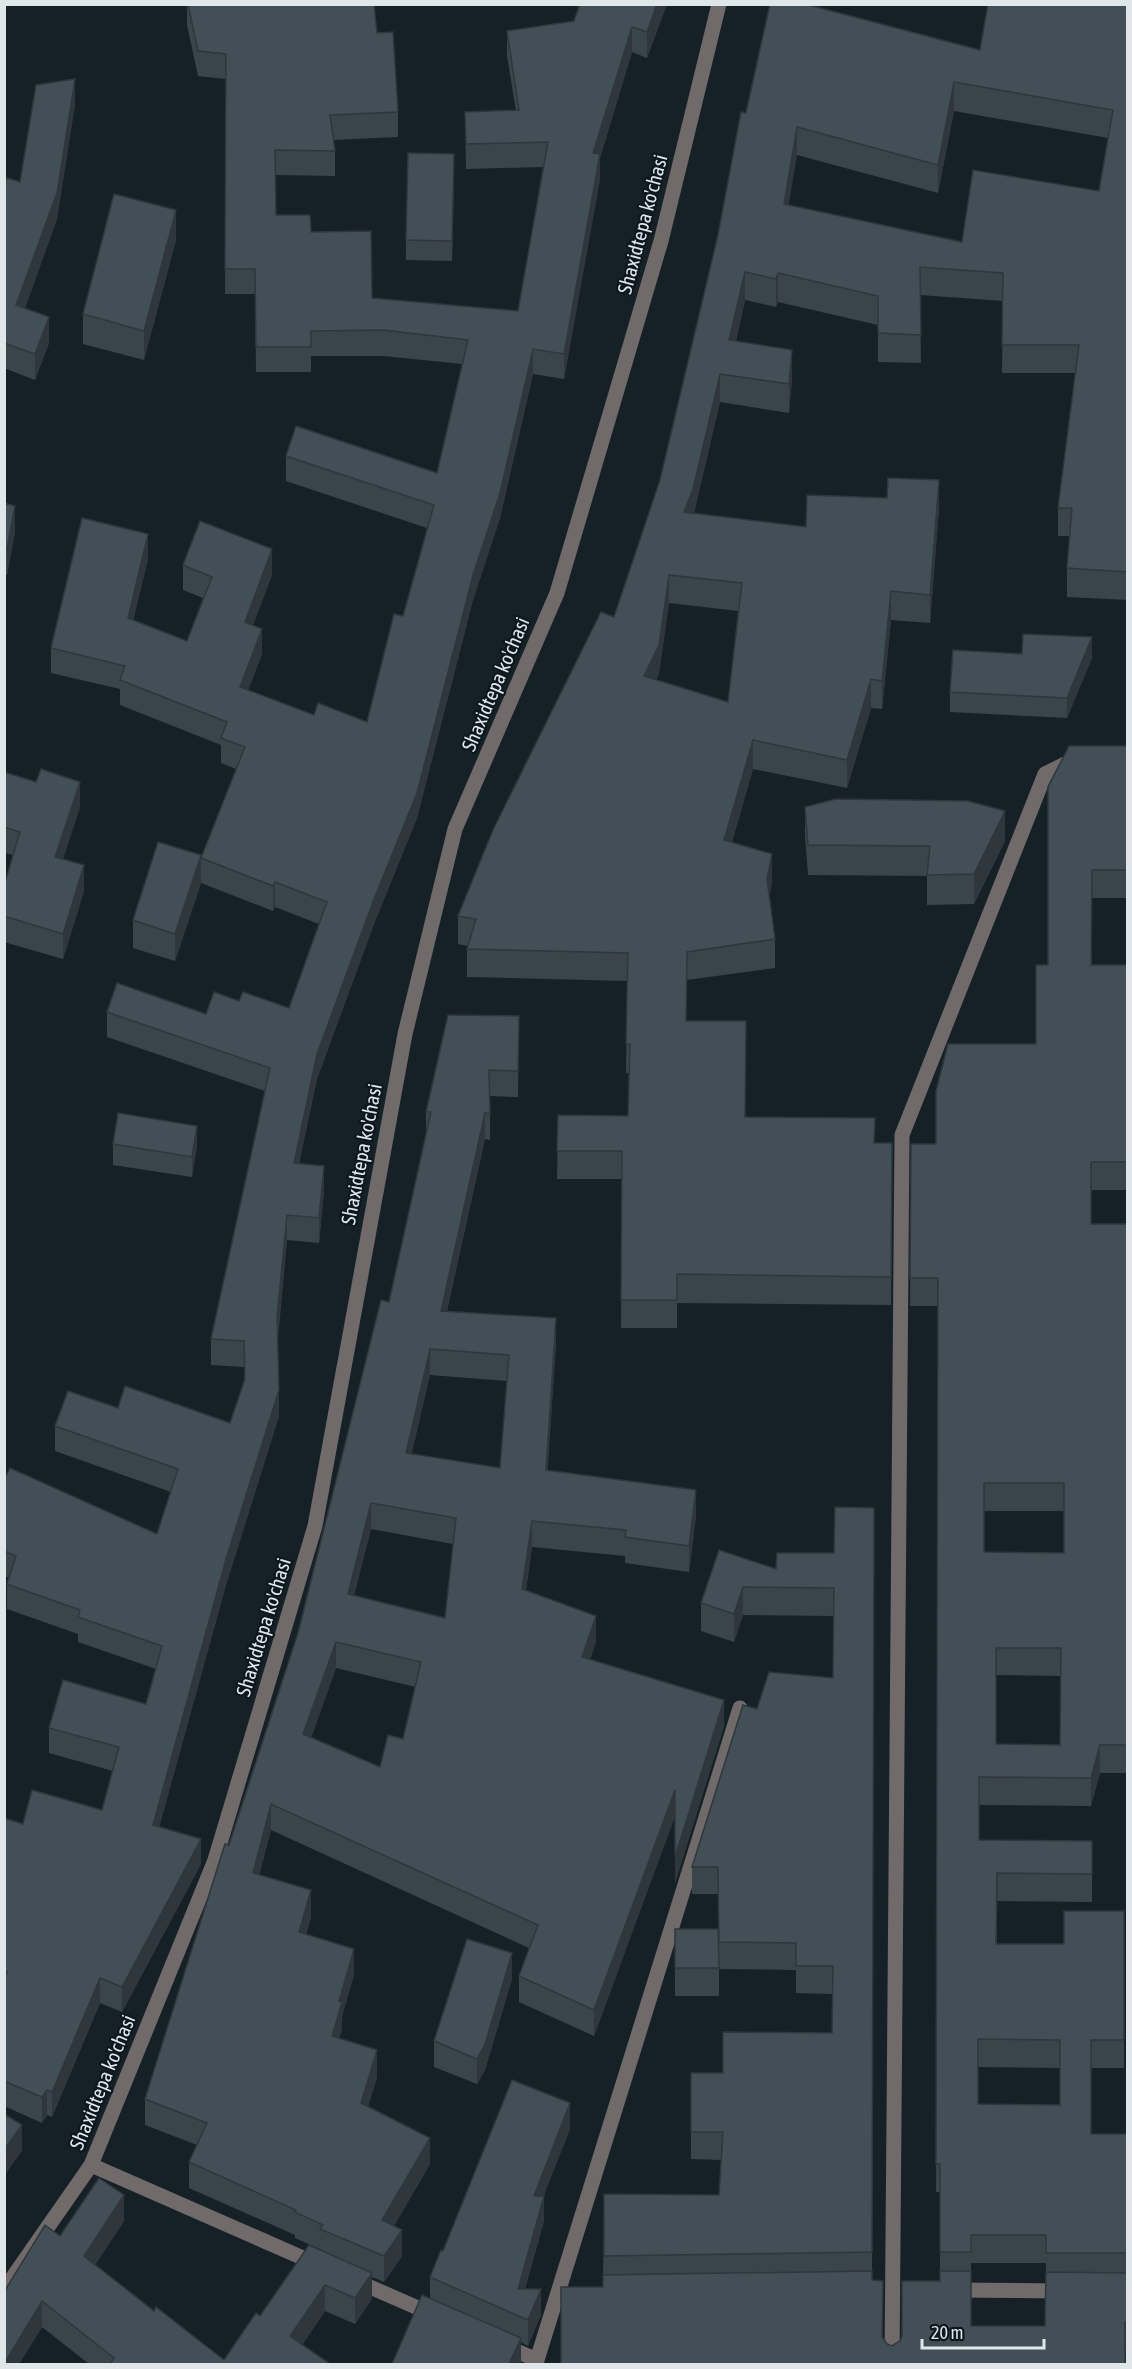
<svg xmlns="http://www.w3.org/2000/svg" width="1132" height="2369" viewBox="0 0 1132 2369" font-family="'Asap Condensed',sans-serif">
  <rect width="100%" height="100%" fill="#152127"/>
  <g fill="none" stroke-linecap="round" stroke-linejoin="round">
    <g stroke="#716a6a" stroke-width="15">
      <path d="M91 2165 319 2265"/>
      <path d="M354 2280 434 2315"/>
      <path d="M4 2290 91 2165 215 1860 315 1526 405 1034 455 829 557 593 661 241 719 4"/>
      <path d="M951 2290 1065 2291"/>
      <path d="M503 2345 537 2360 740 1708"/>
      <path d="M892 2364 902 1135 1045 774 1065 764H1078"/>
    </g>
  </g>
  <g fill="#3a444b" fill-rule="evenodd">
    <path d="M187 4H374L377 33 398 112V137L333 140 335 151V176L275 175 276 215 311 232 372 298 518 311 543 167 466 169 465 112 516 111 507 56V31L574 21 667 4 647 58 632 52 600 158V179L564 379 533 374 500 518 473 600 417 818 374 924 317 1079 299 1163 324 1191 319 1243 287 1240 278 1338 279 1416 226 1585 159 1827 201 1864 122 2012 100 2003 52 2117 47 2115 42 2123 4 2106V1818L23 1824 102 1810 113 1771 49 1753V1728L146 1704 156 1669 78 1642V1634L7 1609V1584L9 1578 4 1576V1480L157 1534 171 1492 55 1451V1426L118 1408 230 1423 244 1380V1367L211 1365V1339L265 1091 107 1037V1012L206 1014 239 1001 289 1008 319 924 275 907 273 911 201 883V858L236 769 221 763V745L120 705V689L51 673V648L148 559 133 620 187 641 203 598 183 590V565L272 575 253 625 262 654 248 690 314 715 367 722 403 616 427 528 286 481V456L437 473 462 364 383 356H311V372H256L255 294H225L226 79 198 76 187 25Z"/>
    <path d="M770 4H816L815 7 980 50 1128 4V600L1067 597V568L1070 536H1058V508L1075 373H1002L1003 301 920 295 921 363 878 362V325L778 302 776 307 745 300 736 341 792 378 789 413 720 402 694 513 806 527 939 508 930 623 891 620 882 709 871 708 847 788 753 769 732 842 772 883 769 897 775 939V968L687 980 686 1021 746 1050 745 1117 875 1143H892L891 1305 677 1303V1328H621L622 1179H557L558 1115 628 1116 629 1073H626L627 981 467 977V949L468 946 458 944V916L614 617 660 480 718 235ZM954 111 1108 138 1099 191 962 242 788 205 797 155 938 193ZM669 603 738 611 728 702 656 680 659 673Z"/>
    <path d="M75 104 57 219 25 308 49 343 35 380 4 368V184L20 182Z"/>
    <path d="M454 175 452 261 406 260V240Z"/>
    <path d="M176 240 144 360 83 344V314Z"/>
    <path d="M4 503 15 532 7 575 4 574Z"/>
    <path d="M1022 654 1092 658 1067 718 950 712V692Z"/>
    <path d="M1128 746V898H1092V965H1128V1190H1091V1224H1128V1773H1100L1091 1806 979 1805V1840L1092 1841V1902L997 1901V1944H1064L1124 1911V2068H1091V2134H1128V2350L561 2364 603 2287 604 2194 719 2195 721 2160 691 2159V2073H723L832 2033V1994L796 1993V1970L719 1969 718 1894H692V1867L757 1709 833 1678V1616L743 1615 734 1642 701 1631V1603L776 1569 834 1553 874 1508 872 2280 883 2337 887 2344 892 2346 900 2341 940 2281V2192H936L938 1306H910L911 1144H936L1036 1044 1048 965ZM984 1511H1064V1553L984 1552ZM996 1675 1060 1676V1745L996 1744ZM978 2067 1060 2068V2105L978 2104ZM971 2263H1046L1045 2326H971Z"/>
    <path d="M4 772 80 807 63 859 84 891 63 959 4 942V886L13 855 4 853Z"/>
    <path d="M805 807 1005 841 974 904 927 905V876L808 875 805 837Z"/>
    <path d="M201 883 175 961 133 948V920Z"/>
    <path d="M519 1016 518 1097 490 1096V1140L485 1139 447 1311 556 1344 547 1471 696 1516 689 1572 625 1563V1556L532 1547 526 1591 596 1642 590 1659 724 1726 675 1883V1816L594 2036 519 2002V1976L529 1948 271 1830 259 1875 311 1917 306 1934 354 1975 342 2016V2029L339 2038 377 2077 368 2107 430 2164 394 2226 402 2256 384 2282 372 2277V2299L355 2324 325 2311 302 2345 330 2364H89L42 2327 19 2364 60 2236 124 2221 95 2265 154 2311 224 2360 260 2316 320 2250V2249L295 2238V2235L189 2188V2162L197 2145 145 2125V2099L298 1633 389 1302 426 1133V1112ZM430 1375 507 1381 500 1468 411 1454ZM371 1529 453 1544 445 1618 354 1595ZM336 1668 416 1687 403 1739 380 1767 311 1738Z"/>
    <path d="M113 1144 197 1146 192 1177 113 1165Z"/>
    <path d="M675 1929 719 1968V1996H675Z"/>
    <path d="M512 1979 485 2070 477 2084 434 2067V2041Z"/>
    <path d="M570 2129 543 2196 544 2221 525 2289 541 2315 528 2346 521 2342V2364L430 2298V2277L443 2251Z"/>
  </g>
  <g fill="#2f373d">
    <path d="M657 4H667L647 58V32Z"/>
    <path d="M632 27V52L600 158V179L564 379V354L593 153Z"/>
    <path d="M75 79V104L57 219 16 331V305Z"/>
    <path d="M954 82V111L938 193V165Z"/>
    <path d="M797 127V155L784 233V204Z"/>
    <path d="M454 154V175L452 261V241Z"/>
    <path d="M176 210V240L144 360V331Z"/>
    <path d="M745 272V300L729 369V340Z"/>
    <path d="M778 273V302L776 307V279Z"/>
    <path d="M49 317V343L35 380V354Z"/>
    <path d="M533 349V374L500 518 473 600 417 818 374 924 317 1079 294 1188V1163L317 1054 473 575Z"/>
    <path d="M792 350V378L789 413V384Z"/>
    <path d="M720 374V402L693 517 684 512Z"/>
    <path d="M939 480V508L930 623V595Z"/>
    <path d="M15 506V532L7 575V549Z"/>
    <path d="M148 534V559L128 643V618Z"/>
    <path d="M272 549V575L245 647V622Z"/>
    <path d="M669 575V603L659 673 644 704V676Z"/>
    <path d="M891 591V620L882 709V681Z"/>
    <path d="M262 629V654L240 712V687Z"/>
    <path d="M1092 637V658L1067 718V698Z"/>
    <path d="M871 679V708L847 788V760Z"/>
    <path d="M753 740V769L724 868V840Z"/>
    <path d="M80 782V807L55 882V857Z"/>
    <path d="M1005 811V841L974 904V874Z"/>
    <path d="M772 854V883L767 907V879Z"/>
    <path d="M201 855V883L175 961V934Z"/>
    <path d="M84 865V891L63 959V934Z"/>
    <path d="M275 882V907L273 911V886Z"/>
    <path d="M485 1113V1139L441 1337V1311Z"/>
    <path d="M197 1126V1146L192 1177V1157Z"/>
    <path d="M324 1166V1191L319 1243V1218Z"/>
    <path d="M287 1215V1240L277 1342V1317Z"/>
    <path d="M556 1318V1344L546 1496V1470Z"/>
    <path d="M430 1349V1375L406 1479V1453Z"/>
    <path d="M279 1390V1416L226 1585 153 1850V1825L226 1559Z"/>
    <path d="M696 1490V1516L689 1572V1546Z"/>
    <path d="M371 1503V1529L348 1620V1594Z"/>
    <path d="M532 1521V1547L522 1616V1589Z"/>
    <path d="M743 1587V1615L734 1642V1614Z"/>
    <path d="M596 1616V1642L582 1683V1657Z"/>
    <path d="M336 1642V1668L303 1760V1734Z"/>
    <path d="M724 1700V1726L675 1883V1857Z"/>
    <path d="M1100 1745V1773L1091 1806V1778Z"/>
    <path d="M675 1790V1816L594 2036V2010Z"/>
    <path d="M271 1804V1830L253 1899V1873Z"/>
    <path d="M201 1839V1864L122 2012V1987Z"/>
    <path d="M311 1890V1917L299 1958V1932Z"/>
    <path d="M354 1949V1975L342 2016V2029L332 2062V2036L339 2001Z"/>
    <path d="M512 1953V1979L485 2070 477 2084V2059Z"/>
    <path d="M100 1978V2003L52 2117V2092Z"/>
    <path d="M377 2050V2077L361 2129V2103Z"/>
    <path d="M47 2090V2115L42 2123V2097Z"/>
    <path d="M570 2103V2129L534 2221V2196Z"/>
    <path d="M22 2125V2151L4 2176V2150Z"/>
    <path d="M430 2138V2164L382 2246V2220Z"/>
    <path d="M124 2195V2221L84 2281V2256Z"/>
    <path d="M544 2196V2221L518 2315V2289Z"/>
    <path d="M402 2230V2256L384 2282V2256Z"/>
    <path d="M372 2273V2299L355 2324V2298Z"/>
    <path d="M325 2285V2311L290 2362V2336Z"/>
    <path d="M541 2289V2315L528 2346V2320Z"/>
    <path d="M42 2301V2327L19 2364H4Z"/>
    <path d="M521 2338V2364H509Z"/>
  </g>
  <g fill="#434f57" stroke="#2f373d" stroke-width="1.5" fill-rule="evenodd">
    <path d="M188 4H374L377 33 393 32 398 112 330 115 335 151 275 150 276 215H310L311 232 371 231 372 298 518 311 548 142 466 144 465 112 519 110 507 31 574 21 580 4H657L647 32 632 27 593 153 600 154 564 354 533 349 500 493 473 575 417 793 374 899 317 1054 294 1163 324 1166 319 1218 287 1215 277 1317 279 1390 226 1559 153 1825 201 1839 122 1987 100 1978 52 2092 47 2090 42 2097 4 2081V1978L7 1972 4 1971V1818L23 1824 32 1790 102 1810 119 1747 49 1728 63 1680 146 1704 162 1646 78 1617 80 1610 7 1584 16 1556 4 1551V1480L10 1468 157 1534 178 1469 55 1426 68 1391 118 1408 125 1386 230 1423 245 1379 244 1341 211 1339 270 1068 107 1012 117 983 206 1014 214 992 239 1001 243 992 289 1008 327 902 275 882 273 886 201 858 245 747 221 738 227 722 120 680 125 666 51 648 82 518 148 534 128 618 187 641 212 577 183 565 200 521 272 549 245 622 262 629 240 687 314 715 318 703 367 722 394 614 403 616 434 505 286 456 296 426 437 473 468 340 383 330 311 331V347H256L255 269H225L226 54 198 51Z"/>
    <path d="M770 4H810L809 5 980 50 988 4H1128V572L1067 568 1072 508H1058L1079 345H1002L1003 273 920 267 921 335 878 333V296L778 273 776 279 745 272 729 340 792 350 789 384 720 374 693 489 684 512 806 527 807 495 887 498 888 478 939 480 930 595 891 591 882 681 871 679 847 760 753 740 724 840 772 854 767 879 775 939 687 952 686 1021H746L745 1117 875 1118 874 1143H892L891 1277 677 1274V1300H621L622 1151H557L558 1115 628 1116 630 1044H626L628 953 467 949 476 919 458 916 493 830 601 612 614 617 660 480 718 235 741 112 746 113ZM954 82 1113 110 1099 191 973 170 962 242 784 204 797 127 938 165ZM669 575 742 583 728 702 644 676 659 645Z"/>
    <path d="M75 79 57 193 16 305 49 317 35 354 4 343V184L7 178 20 182 36 85Z"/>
    <path d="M408 153 454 154 452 241 406 240Z"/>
    <path d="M114 194 176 210 144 331 83 314Z"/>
    <path d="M4 503 15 506 7 549H4Z"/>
    <path d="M1023 634 1092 637 1067 698 950 692 953 650 1022 654Z"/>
    <path d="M1069 746H1128V870H1092L1091 965H1128V1162H1091V1224H1128V1745H1100L1091 1778 979 1777V1840L1092 1841V1874L997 1873 996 1944H1064V1911H1124V2040H1091V2134H1128V2253H1046V2235H971V2252H940V2164H936L938 1278H910L911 1144H936V1091L948 1044H1036V965H1048V787ZM984 1483H1064V1553L984 1552ZM996 1648H1061L1060 1745 996 1744ZM978 2039 1060 2040V2105L978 2104Z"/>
    <path d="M41 769 80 782 55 857 84 865 63 934 4 916V886L20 832 4 827V772L36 782Z"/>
    <path d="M836 799 968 801 1005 811 974 874 927 875 930 846 808 845 805 807Z"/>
    <path d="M158 842 201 855 175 934 133 920Z"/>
    <path d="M448 1015 519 1016 518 1071 489 1070 490 1114 485 1113 441 1311 556 1318 546 1470 696 1490 689 1546 625 1537 626 1530 532 1521 522 1589 596 1616 582 1657 724 1700 675 1857V1790L594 2010 519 1976 538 1925 271 1804 253 1873 311 1890 299 1932 354 1949 339 2001 342 2002 332 2036 377 2050 361 2103 430 2138 382 2220 402 2230 384 2256 320 2229 323 2225 295 2212 296 2210 189 2162 207 2123 145 2099 225 1844 229 1845 298 1633 381 1300 389 1302 431 1112H426ZM430 1349 509 1355 500 1468 406 1453ZM371 1503 456 1518 445 1618 348 1594ZM336 1642 421 1662 403 1739 388 1735 380 1767 303 1734Z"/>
    <path d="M118 1113 197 1126 192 1157 113 1144Z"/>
    <path d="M835 1507 874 1508 872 2252 604 2256V2194L719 2195 723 2132H691V2073H723V2032L832 2033 833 1966H796V1943L719 1942 718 1867H692L743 1705 757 1709 769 1672 833 1678 834 1588 743 1587 734 1614 701 1603 719 1550 776 1569 777 1553H834Z"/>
    <path d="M675 1929H718L719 1968H675Z"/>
    <path d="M467 1939 512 1953 485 2044 477 2059 434 2041Z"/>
    <path d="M512 2080 570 2103 534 2196H544L518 2289H541L528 2320 430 2277 441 2250 443 2251Z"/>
    <path d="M4 2114 22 2125 4 2150Z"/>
    <path d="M99 2178 124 2195 84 2256 154 2311 156 2307 224 2360 256 2313 260 2316 309 2245 372 2273 355 2298 325 2285 290 2336 330 2364H110L114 2358 42 2301 4 2364V2292L45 2225 60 2236Z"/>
    <path d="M872 2271V2280L883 2281 882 2337 887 2344 892 2346 900 2341 902 2336V2281H940V2271H971V2326H1045L1046 2272 1128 2273V2323L1125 2322V2364H561V2287H603V2275Z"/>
    <path d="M422 2295 521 2338 509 2364H392Z"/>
  </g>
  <g text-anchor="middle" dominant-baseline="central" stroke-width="4.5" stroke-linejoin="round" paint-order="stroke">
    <g font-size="20" fill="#dfe7eb" stroke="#0c181e">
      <text transform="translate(642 224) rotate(-75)">Shaxidtepa ko'chasi</text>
      <text transform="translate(495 684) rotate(-67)">Shaxidtepa ko'chasi</text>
      <text transform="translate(361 1154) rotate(-79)">Shaxidtepa ko'chasi</text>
      <text transform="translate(263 1627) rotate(-73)">Shaxidtepa ko'chasi</text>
      <text transform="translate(102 2082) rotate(-68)">Shaxidtepa ko'chasi</text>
    </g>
  </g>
  <rect width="1132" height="2369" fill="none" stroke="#dfe7eb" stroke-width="12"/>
  <path d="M922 2339v9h122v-9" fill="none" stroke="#dfe7eb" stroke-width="3"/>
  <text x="931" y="2339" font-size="18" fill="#dfe7eb" stroke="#0c181e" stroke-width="4.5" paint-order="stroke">20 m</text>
</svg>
